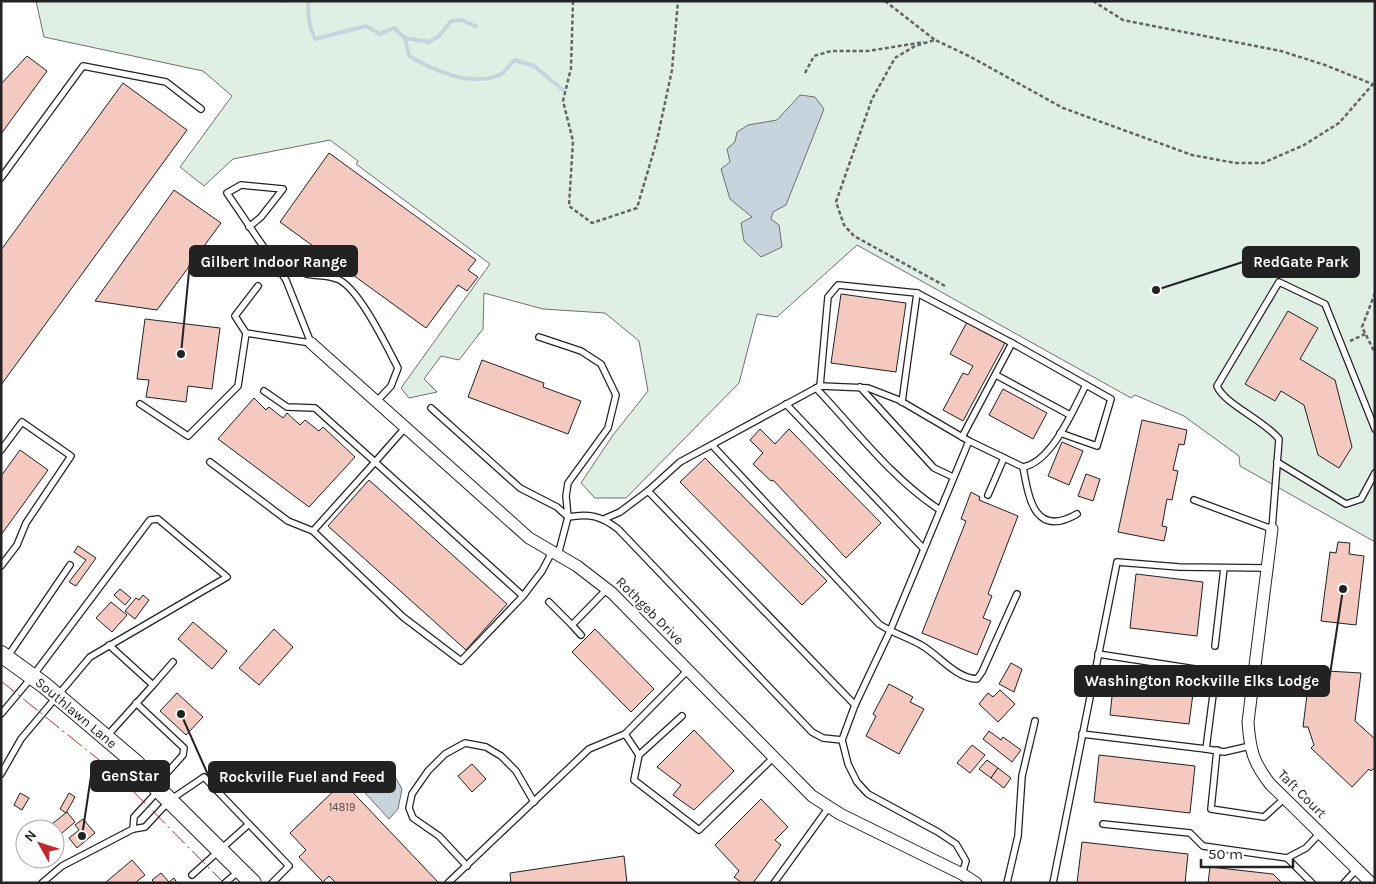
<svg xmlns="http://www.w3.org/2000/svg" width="1376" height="884" viewBox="0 0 1376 884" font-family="Karla,sans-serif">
  <rect width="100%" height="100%" fill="#fff"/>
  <path fill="#e0efe3" stroke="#6f6f6f" d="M36 1H1375V542L1240 466 1239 456 1184 416 1135 395 1131 398 857 245 777 317 757 314 739 383 626 498H595L581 483 613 435 648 391 639 341 605 313 543 309 484 293 483 329 459 360 441 356 424 379 437 392 409 398 401 388 490 264 356 164 358 161 330 140 233 159 204 186 180 167 232 96 203 71 44 37Z"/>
  <g fill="#c7d3dd" stroke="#6f6f6f">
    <path d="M800 95 815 97 824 109 786 205 773 212 771 219 779 225 782 247 761 257 744 241 741 223 752 217 730 199 721 169 730 162 727 149 735 142 737 132 748 125 777 120Z"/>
    <path d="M372 765 390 768 402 789 398 809 389 819 355 782Z"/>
  </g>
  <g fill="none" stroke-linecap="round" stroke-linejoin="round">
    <g stroke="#c7d3dd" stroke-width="4">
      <path d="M282 1H285"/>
      <path d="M309 1C307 14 309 26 315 39L366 26 380 34 394 28 405 38 409 56C433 70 472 88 501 74 506 71 510 64 515 60L534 66 563 90"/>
      <path d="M405 38 429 42 439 36 451 21 461 20 476 26"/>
    </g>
  </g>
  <g fill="#f3c9c0" stroke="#222">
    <path d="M27 56 47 71 1 134V84Z"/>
    <path d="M123 83 187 130 1 385V250Z"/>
    <path d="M329 153 476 260 468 270 478 277 467 291 458 285 426 328 280 222Z"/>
    <path d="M174 190 221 223 157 310 95 301Z"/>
    <path d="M841 294 906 303 896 372 831 363Z"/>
    <path d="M1288 311 1318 328 1300 359 1335 380 1352 447 1339 468 1318 455 1304 405 1281 391 1275 401 1245 384Z"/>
    <path d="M145 319 220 328 212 389 188 386 186 402 146 397 149 380 137 379Z"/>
    <path d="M967 322 1005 343 963 421 943 410 963 373 968 375 973 366 950 354Z"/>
    <path d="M482 360 544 383 543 387 581 401 568 434 468 397Z"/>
    <path d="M1003 389 1047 413 1033 439 989 415Z"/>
    <path d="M254 398 266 410 269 407 283 418 287 413 300 425 305 420 319 431 323 427 355 457 309 507 218 439Z"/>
    <path d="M1142 420 1187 430 1184 445 1179 444 1173 470 1178 471 1172 500 1167 499 1162 526 1167 527 1164 541 1118 532Z"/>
    <path d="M760 429 775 444 789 429 881 523 846 558 773 480 771 481 753 464 763 453 750 440Z"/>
    <path d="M1062 442 1083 451 1069 485 1048 476Z"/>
    <path d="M20 450 48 470 1 535V476Z"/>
    <path d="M705 458 827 581 802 605 680 482Z"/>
    <path d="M1086 474 1100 479 1093 501 1078 496Z"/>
    <path d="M369 480 507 604 466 650 328 526Z"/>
    <path d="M971 492 980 497 979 500 1018 516 988 594 992 596 983 618 991 621 977 655 922 633 966 521 961 519Z"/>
    <path d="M1338 542 1350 543 1349 554 1364 556 1356 625 1321 621 1330 552 1336 553Z"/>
    <path d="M78 546 96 558 76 586 69 582 86 560 74 552Z"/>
    <path d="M1136 574 1203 582 1197 636 1130 628Z"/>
    <path d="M120 589 131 598 125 605 114 595Z"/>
    <path d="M143 595 149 600 135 619 125 611 136 598 139 600Z"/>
    <path d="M111 602 127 615 112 632 96 618Z"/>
    <path d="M193 622 227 651 212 669 178 639Z"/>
    <path d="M274 629 293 647 259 685 239 668Z"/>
    <path d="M595 629 654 689 631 712 572 652Z"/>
    <path d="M1011 663 1022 669 1014 692 999 684Z"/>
    <path d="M1115 669 1195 678 1189 724 1110 715Z"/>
    <path d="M1310 670 1361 673 1355 721 1375 739V767L1371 771 1369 769 1352 787 1311 748 1314 745 1308 727H1303Z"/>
    <path d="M889 684 913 697 910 702 924 709 899 754 866 736 876 716 873 714Z"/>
    <path d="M1000 690 1015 704 998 722 979 704 988 693 993 697Z"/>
    <path d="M177 693 203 717 186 735 160 711Z"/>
    <path d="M694 730 734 771 694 810 673 795 681 785 657 767Z"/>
    <path d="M989 731 1001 740 1003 737 1021 750 1012 762 983 739Z"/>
    <path d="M972 745 985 755 970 773 957 763Z"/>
    <path d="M1099 755 1195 766 1190 813 1094 802Z"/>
    <path d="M987 760 998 768 991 778 979 769Z"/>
    <path d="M472 764 486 779 472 792 458 776Z"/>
    <path d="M998 768 1011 778 1004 788 991 778Z"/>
    <path d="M343 782 438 882V883H336L329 876 323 882 299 857 306 850 290 833Z"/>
    <path d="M20 793 29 798 22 810 14 805Z"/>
    <path d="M69 793 75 797 66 813 60 809Z"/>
    <path d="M761 799 788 827 775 840 781 845 753 883H742L734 877 739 871 715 845Z"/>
    <path d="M67 812 75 822 55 839V829L47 828Z"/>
    <path d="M83 819 95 833 77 848 69 838 79 830 75 825Z"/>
    <path d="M1082 842 1188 854 1185 883H1077Z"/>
    <path d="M624 856 627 883H511L510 873Z"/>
    <path d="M132 860 145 875 135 883H105Z"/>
    <path d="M1210 867 1273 874 1282 883H1208Z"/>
    <path d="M161 873 169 882 174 878 177 883H155L152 880Z"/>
  </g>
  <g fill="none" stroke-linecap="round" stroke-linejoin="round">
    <defs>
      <g id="lane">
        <path d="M1 178 83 66 166 82 201 109"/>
        <path d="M249 227 261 217 283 189 241 185 227 193 286 280 311 343"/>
        <path d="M307 274C316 276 328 275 337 279 358 286 387 347 398 368L391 386 376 402"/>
        <path d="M917 293 1012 343 1111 399 1097 446 1060 433"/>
        <path d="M246 333 235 316 258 286"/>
        <path d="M996 375 1070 415"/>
        <path d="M820 386 828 297 838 285 917 293 902 402"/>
        <path d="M860 387 934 468 953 477"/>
        <path d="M816 388C855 429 892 479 940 510"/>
        <path d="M264 391 287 407 315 408 375 462 405 428"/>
        <path d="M140 404 188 436 238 386 246 333 311 343"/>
        <path d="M786 404 923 548"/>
        <path d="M431 408 520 488 557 507 568 517 566 496 568 483 608 428 616 395 601 364 581 351 539 337"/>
        <path d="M962 437 1012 343"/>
        <path d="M969 441 1023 467C1052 462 1073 410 1086 385"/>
        <path d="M712 445 879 624C892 633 907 637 921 645 939 655 955 678 977 679L982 672 1017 594"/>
        <path d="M1 450 22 422 71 456 26 523 17 545 1 566"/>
        <path d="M210 462 288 521 313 531"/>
        <path d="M1277 462 1346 504 1361 499 1375 473"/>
        <path d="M1023 467C1029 500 1035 538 1077 514"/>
        <path d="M648 491 855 705"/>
        <path d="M988 495 1004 458"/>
        <path d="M1194 500 1272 529 1279 439C1264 420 1224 404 1217 386L1279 282 1325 304 1375 429"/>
        <path d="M604 519 620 512 648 491 680 462 820 386 868 388 899 400 969 441 890 631 855 705 842 740 848 764 857 782 868 794 938 832 956 844 966 861 962 874"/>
        <path d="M558 555 568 517C589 513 601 516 618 529L812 732 823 738 842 740"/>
        <path d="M523 596 461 661 403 617 313 531 375 462 523 596 542 571 552 552"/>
        <path d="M549 602 572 625 607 589"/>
        <path d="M572 625 581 635"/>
        <path d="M1215 646 1224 568"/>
        <path d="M1098 654 1253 678"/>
        <path d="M8 656 70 565"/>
        <path d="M153 685 173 662"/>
        <path d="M136 703 184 748 183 755 157 784"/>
        <path d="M1 714 32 677 150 520 158 519 227 577 90 657 21 739 1 774"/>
        <path d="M625 734 639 755 682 716"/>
        <path d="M1082 734 1206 749 1216 672"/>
        <path d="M107 736 153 685 109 645"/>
        <path d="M1206 749 1224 752 1250 746"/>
        <path d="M1217 750 1211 809 1264 817 1285 798"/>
        <path d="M639 755 634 780 699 830 774 757"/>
        <path d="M1103 824 1190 833 1203 846 1287 858 1312 883"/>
        <path d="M133 829 134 817 158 791"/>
        <path d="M1287 858 1306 848 1320 833"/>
        <path d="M467 866 439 836 413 818 409 808 412 794 428 771 445 754 465 743 486 747 501 756 516 771 534 802"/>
        <path d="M192 875 249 824"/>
        <path d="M42 883 62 866 133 829 145 827 170 800 204 777 289 866 272 883"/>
        <path d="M225 883 239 871"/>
        <path d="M448 883 589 749 625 734 688 670"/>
        <path d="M774 883 829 807"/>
        <path d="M1007 883 1018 836 1022 776 1035 721"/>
        <path d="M1053 883 1117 562 1179 567 1267 568"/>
        <path d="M1344 883 1357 869"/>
      </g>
      <g id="street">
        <path d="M311 343 529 538 577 566 612 593 812 796 840 814 962 874 976 883"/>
        <path d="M1272 529 1248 722C1250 750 1253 762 1270 784L1371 883"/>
      </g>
      <path id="secondary" d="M1 654 44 685 136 763 159 790 253 883"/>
    </defs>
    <use href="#lane" stroke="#222" stroke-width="8"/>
    <use href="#street" stroke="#222" stroke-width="13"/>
    <use href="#secondary" stroke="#222" stroke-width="18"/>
    <g stroke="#646464" stroke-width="2.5" stroke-dasharray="4 2.5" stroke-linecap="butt">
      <path d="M573 1 571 68 563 101 573 141 569 206 592 223 637 208 657 140 672 70 678 1"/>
      <path d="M885 1 935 40"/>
      <path d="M1093 1 1123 20 1281 51 1325 65 1375 85"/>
      <path d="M805 73 814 56 831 51H868L924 42"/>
      <path d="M945 286 854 236 844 225 836 202 872 99 895 58 915 46 935 40 969 56 1063 108 1192 155 1235 163H1263L1304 145 1339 123 1373 84"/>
      <path d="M1375 293 1362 327 1375 353"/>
      <path d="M1350 341 1365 334"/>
    </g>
    <use href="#lane" stroke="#fff" stroke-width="5.5"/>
    <use href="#street" stroke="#fff" stroke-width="11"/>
    <use href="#secondary" stroke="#fff" stroke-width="16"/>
    <path stroke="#c62828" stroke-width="1" stroke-dasharray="18 4 2.5 4" stroke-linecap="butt" d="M1 681 114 772 224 883"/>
  </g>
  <g text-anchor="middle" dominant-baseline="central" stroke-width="4" stroke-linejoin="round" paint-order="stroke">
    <g font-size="11" fill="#564c4a">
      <text x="342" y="807">14819</text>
    </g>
    <g font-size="14" fill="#222" stroke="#fff">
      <text transform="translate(650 611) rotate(45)">Rothgeb Drive</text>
      <text transform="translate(76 713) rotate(40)">Southlawn Lane</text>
      <text transform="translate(1302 794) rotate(45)">Taft Court</text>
    </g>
  </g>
  <path fill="none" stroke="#222" stroke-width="2" d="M181 354L190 261M1156 290L1243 262M1343 589L1329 681M82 836L91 776M181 714L209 777"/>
  <g fill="#222" stroke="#fff" stroke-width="2">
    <circle cx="181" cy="354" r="5"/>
    <circle cx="1156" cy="290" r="5"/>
    <circle cx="1343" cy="589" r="5"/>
    <circle cx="82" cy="836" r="5"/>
    <circle cx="181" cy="714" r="5"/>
  </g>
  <g fill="#222" stroke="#222" stroke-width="2">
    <rect x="190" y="246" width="167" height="30" rx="5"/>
    <rect x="1243" y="247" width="116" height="30" rx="5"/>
    <rect x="1075" y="666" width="254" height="30" rx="5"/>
    <rect x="91" y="761" width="78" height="30" rx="5"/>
    <rect x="209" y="762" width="186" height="30" rx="5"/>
  </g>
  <g font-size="15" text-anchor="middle" font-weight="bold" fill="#fff">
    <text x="274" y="267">Gilbert Indoor Range</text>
    <text x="1301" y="267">RedGate Park</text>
    <text x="1202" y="686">Washington Rockville Elks Lodge</text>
    <text x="130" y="781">GenStar</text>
    <text x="302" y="782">Rockville Fuel and Feed</text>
  </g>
  <rect width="1376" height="884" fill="none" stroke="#222222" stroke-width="5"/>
  <g transform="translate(40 844) rotate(309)"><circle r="24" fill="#ffffff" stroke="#a7a7a7"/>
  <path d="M0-4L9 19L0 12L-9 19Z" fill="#c62828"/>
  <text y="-8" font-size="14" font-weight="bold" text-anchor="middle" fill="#222222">N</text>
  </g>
  <path d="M1201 859v8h92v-8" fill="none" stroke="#222222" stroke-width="2.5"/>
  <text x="1208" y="859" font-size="15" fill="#222222" stroke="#ffffff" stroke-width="4" paint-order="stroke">50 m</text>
</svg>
